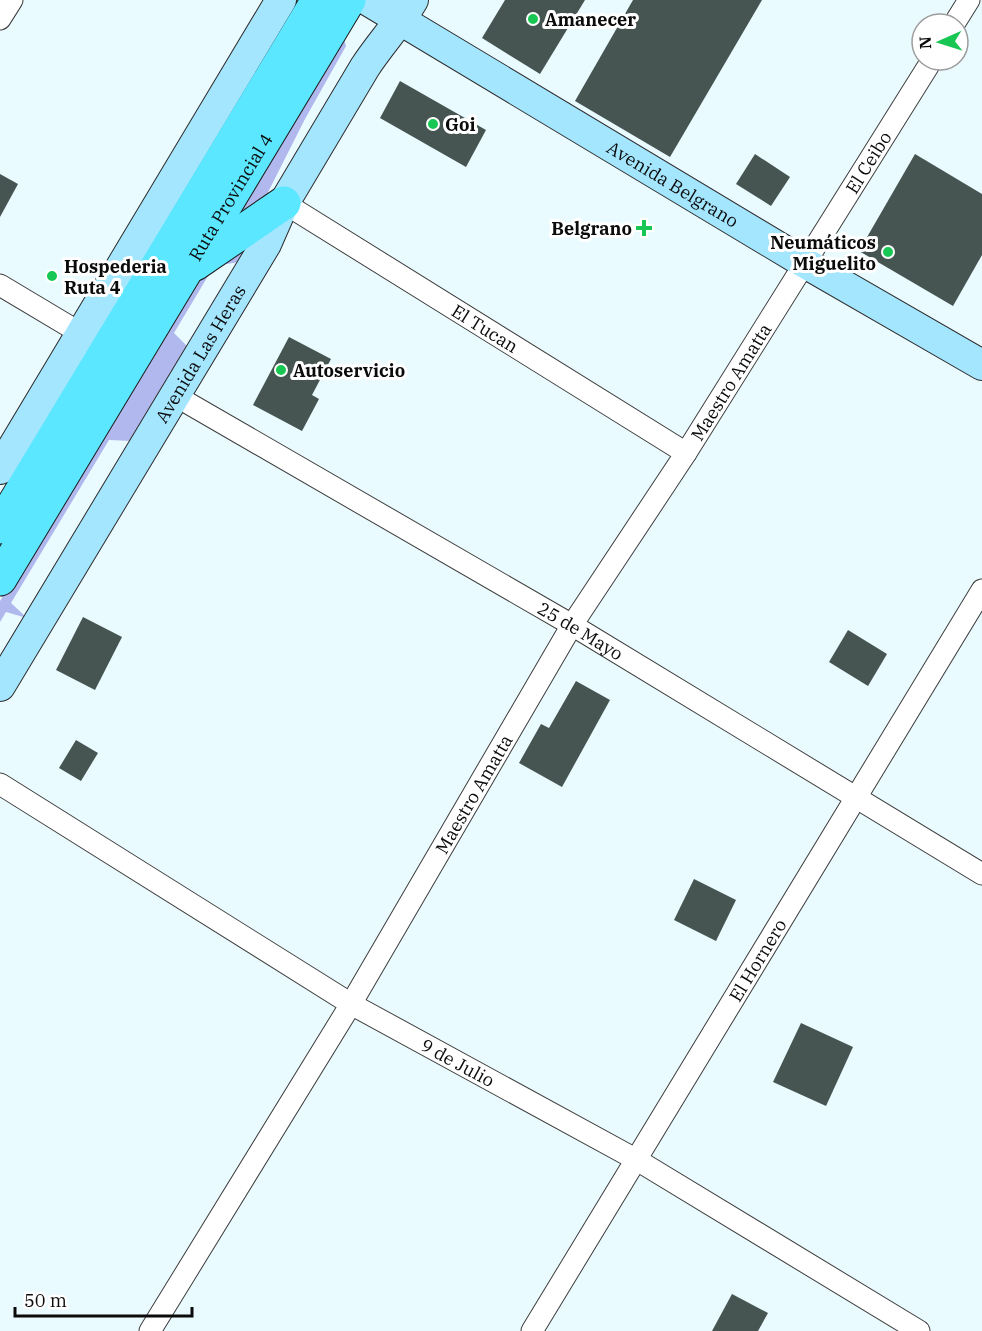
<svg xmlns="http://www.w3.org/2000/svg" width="982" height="1331" viewBox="0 0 982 1331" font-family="'IBM Plex Serif',serif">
  <rect width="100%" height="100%" fill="#eafbff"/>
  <g fill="#b0b8ed">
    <path d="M344 39 346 46 305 119 261 206 238 222 232 213Z"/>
    <path d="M253 235 239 262 214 266 174 333 189 348 132 441 109 440 11 603 27 618 6 612 0 622V601L201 267Z"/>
  </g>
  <g fill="#475552">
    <path d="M505 0H585L540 74 482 38Z"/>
    <path d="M633 0H762L670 157 575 101Z"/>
    <path d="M400 81 486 130 466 167 380 118Z"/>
    <path d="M755 154 790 177 771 206 736 184Z"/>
    <path d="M915 154 982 194V255L953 306 859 251Z"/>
    <path d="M0 174 18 184 0 217Z"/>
    <path d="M289 337 331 359 312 395 319 399 302 431 253 405Z"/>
    <path d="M83 617 122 637 95 690 56 670Z"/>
    <path d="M848 630 887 654 868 686 829 662Z"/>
    <path d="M576 681 610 700 562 787 519 763 541 724 549 728Z"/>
    <path d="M76 740 98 753 81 781 59 768Z"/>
    <path d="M694 879 736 900 716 941 674 920Z"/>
    <path d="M801 1023 853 1047 826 1106 773 1082Z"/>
    <path d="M732 1294 768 1313 758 1331H712Z"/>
  </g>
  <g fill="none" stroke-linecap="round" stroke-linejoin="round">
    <defs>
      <g id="minor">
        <path d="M0 19 12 0"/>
        <path d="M954 24 969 0"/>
        <path id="s1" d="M284 203 686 453"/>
        <path d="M0 285 82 334"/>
        <path id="s2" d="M174 395 572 625 982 874"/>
        <path id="s3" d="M0 784 351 1004 637 1160 919 1331"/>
        <path id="s4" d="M150 1331 351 1004 572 625 686 453 932 60"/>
        <path id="s5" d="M532 1331 982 590"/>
      </g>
      <g id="secondary">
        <path id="s6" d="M367 0 805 263 982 365"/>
        <path d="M0 469 281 0"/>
        <path id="s7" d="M0 686 266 244 284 203 365 67C380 44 399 24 413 0"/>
      </g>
      <g id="primary">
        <path d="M195 264 284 203"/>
        <path d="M0 527 318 0"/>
        <path id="s8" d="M0 579 349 0"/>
      </g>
    </defs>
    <use href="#minor" stroke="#3e3e3e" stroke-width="23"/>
    <use href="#secondary" stroke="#2d2d2d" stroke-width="32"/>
    <use href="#primary" stroke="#1c1c1c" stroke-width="35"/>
    <use href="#minor" stroke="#fff" stroke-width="21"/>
    <use href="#secondary" stroke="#a5e6ff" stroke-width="30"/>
    <use href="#primary" stroke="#5ae7ff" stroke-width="33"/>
  </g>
  <g fill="#18c753" stroke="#fff" stroke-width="2">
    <circle cx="533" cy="19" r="6"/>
    <circle cx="433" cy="124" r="6"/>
    <path d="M641 219h6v6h6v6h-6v6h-6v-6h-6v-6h6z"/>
    <circle cx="888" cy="252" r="6"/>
    <circle cx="52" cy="276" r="6"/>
    <circle cx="281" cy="370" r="6"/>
  </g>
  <g text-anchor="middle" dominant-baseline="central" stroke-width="6" stroke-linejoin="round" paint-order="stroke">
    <g font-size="18" font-weight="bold" fill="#0b0b0b" stroke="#fff" text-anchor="start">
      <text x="545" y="19">Amanecer</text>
      <text x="445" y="124">Goi</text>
      <text x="632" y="228" text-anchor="end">Belgrano</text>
      <text x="876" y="242" text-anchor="end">Neumáticos<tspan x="876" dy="21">Miguelito</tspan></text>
      <text x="64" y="266">Hospederia<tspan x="64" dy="21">Ruta 4</tspan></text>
      <text x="293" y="370">Autoservicio</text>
    </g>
    <g font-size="18" fill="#0b0b0b" stroke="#fff">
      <text stroke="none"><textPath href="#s4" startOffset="1372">El Ceibo</textPath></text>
      <text stroke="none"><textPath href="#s6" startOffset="357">Avenida Belgrano</textPath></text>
      <text stroke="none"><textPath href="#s8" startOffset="446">Ruta Provincial 4</textPath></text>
      <text stroke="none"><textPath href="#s1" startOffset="237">El Tucan</textPath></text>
      <text stroke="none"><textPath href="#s7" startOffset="388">Avenida Las Heras</textPath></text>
      <text stroke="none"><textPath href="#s4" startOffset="1113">Maestro Amatta</textPath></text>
      <text stroke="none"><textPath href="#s2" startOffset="470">25 de Mayo</textPath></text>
      <text stroke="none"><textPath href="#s4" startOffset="627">Maestro Amatta</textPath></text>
      <text stroke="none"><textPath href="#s5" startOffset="434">El Hornero</textPath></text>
      <text stroke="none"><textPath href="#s3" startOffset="536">9 de Julio</textPath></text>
    </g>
  </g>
  <g transform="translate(940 42) rotate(267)"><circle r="28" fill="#ffffff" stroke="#9d9d9d" stroke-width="1.5"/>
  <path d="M0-4.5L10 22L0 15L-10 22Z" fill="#18c753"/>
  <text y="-9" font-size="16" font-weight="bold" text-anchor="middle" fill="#0b0b0b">N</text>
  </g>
  <path d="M15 1307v9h177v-9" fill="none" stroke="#0b0b0b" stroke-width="3"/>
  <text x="24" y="1307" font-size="18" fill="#0b0b0b" stroke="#ffffff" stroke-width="4.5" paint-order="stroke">50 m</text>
</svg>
